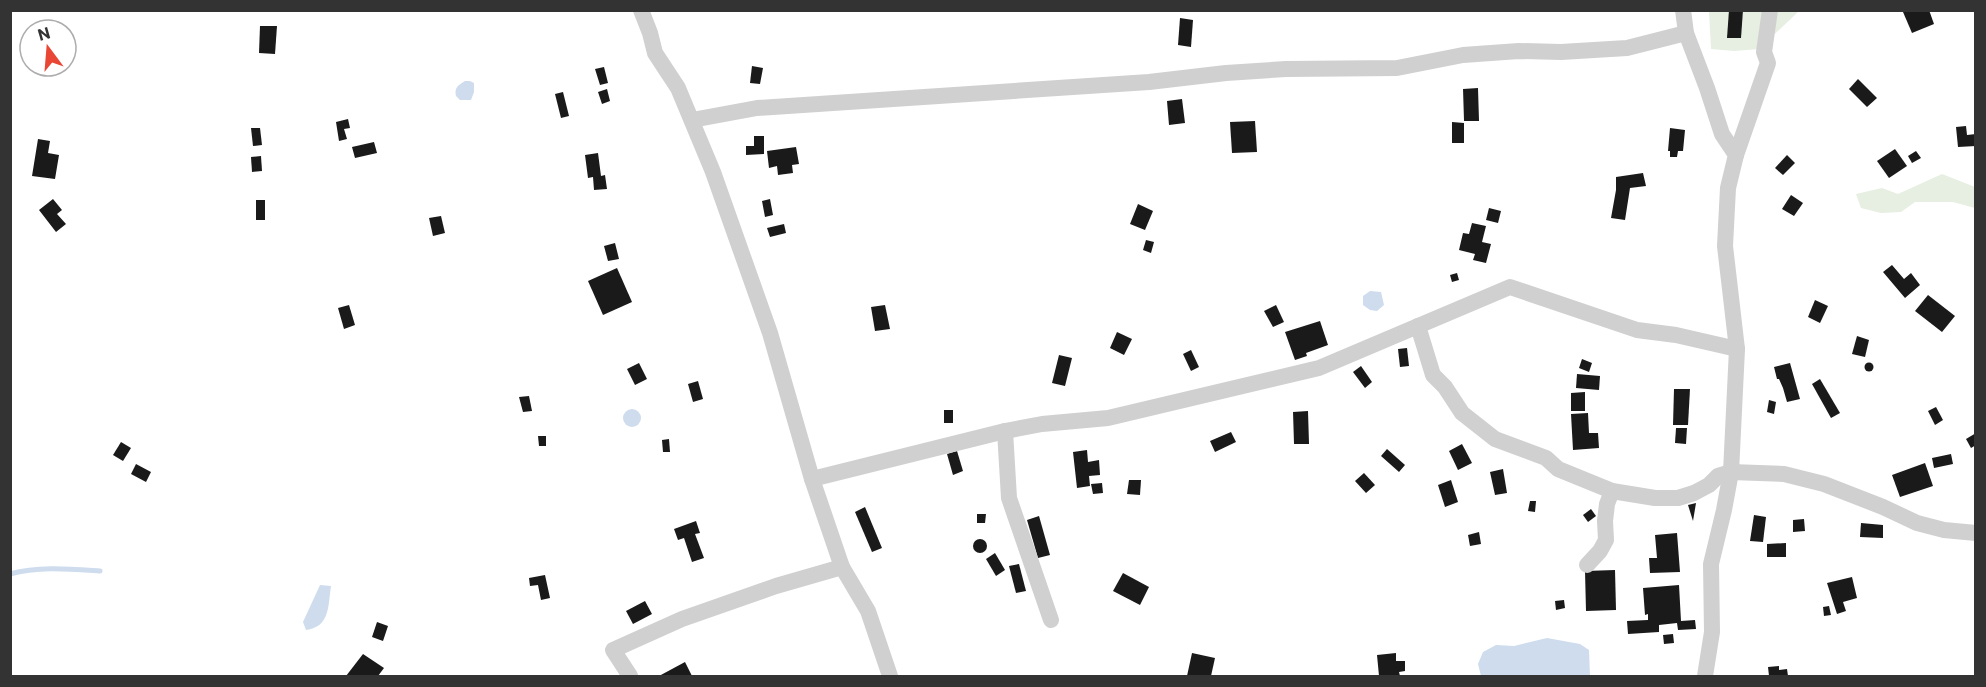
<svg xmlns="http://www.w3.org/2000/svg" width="1986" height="687" viewBox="0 0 1986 687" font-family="Commissioner,sans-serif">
  <rect width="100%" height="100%" fill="#fff"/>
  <g fill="#e6efe1">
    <path d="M1709 11H1799L1759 49 1734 51 1711 49Z"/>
    <path d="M1942 174 1975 187V208L1953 202H1915L1901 212 1881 213 1861 208 1856 194 1882 188 1898 194Z"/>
  </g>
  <g fill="#cedcee">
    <path d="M465 81H470L474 83V92L471 100H460L456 96C454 88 458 85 465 81Z"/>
    <path d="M1370 291 1381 292 1384 305 1377 311 1370 310 1363 305V296Z"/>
    <circle cx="632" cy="418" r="9"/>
    <path d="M320 585 331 586C328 606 330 627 306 630L303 622Z"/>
    <path d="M1547 638 1580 644 1589 650 1590 676H1481L1478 664 1483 652 1496 645 1514 646Z"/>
  </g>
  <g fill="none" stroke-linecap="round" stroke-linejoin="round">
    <path stroke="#cedcee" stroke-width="5" d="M10 574C39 566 70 569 100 571"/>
  </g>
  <g fill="#1a1a1a">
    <path d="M1729 10H1743L1741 38H1727Z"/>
    <path d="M1907 10H1929L1934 24 1912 33 1903 12Z"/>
    <path d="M1180 18 1193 20 1191 47 1178 45Z"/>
    <path d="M260 26H277L275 54 259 53Z"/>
    <path d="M752 66 763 68 760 84 750 83Z"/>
    <path d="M604 67 608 83 600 85 595 69Z"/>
    <path d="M1858 79 1877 98 1867 107 1849 89Z"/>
    <path d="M1478 88 1479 121H1464L1463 89Z"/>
    <path d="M607 89 610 101 602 104 598 92Z"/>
    <path d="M563 92 569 116 561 118 555 94Z"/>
    <path d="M1182 99 1185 123 1169 125 1167 101Z"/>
    <path d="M348 119 350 128 344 129 347 139 339 141 336 122Z"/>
    <path d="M1255 121 1257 152 1232 153 1230 122Z"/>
    <path d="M1452 122 1464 123V143H1452Z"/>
    <path d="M1966 126 1967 135 1976 134V146L1958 147 1956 127Z"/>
    <path d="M251 128H260L262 145 253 146Z"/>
    <path d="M1670 128 1685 130 1683 151H1678L1677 157H1670V151H1668Z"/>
    <path d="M754 136H764V154L746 155V146H754Z"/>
    <path d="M38 139 50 141 48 153 59 155 55 179 32 176Z"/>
    <path d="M374 142 377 153 355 158 352 147Z"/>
    <path d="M796 147 799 164 792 165 793 173 778 175 777 166 769 168 767 151Z"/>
    <path d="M1895 149 1907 166 1889 178 1877 161Z"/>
    <path d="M1916 151 1921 158 1912 163 1908 156Z"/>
    <path d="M598 153 601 176 605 175 607 189 594 190 593 177 588 178 585 155Z"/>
    <path d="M1787 155 1795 163 1783 175 1775 168Z"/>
    <path d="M261 156 262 171 252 172 251 157Z"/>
    <path d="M1643 173 1646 186 1630 188 1625 220 1611 218 1616 190V177Z"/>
    <path d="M1791 195 1803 203 1794 216 1782 209Z"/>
    <path d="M53 199 62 210 57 214 66 224 56 232 39 210Z"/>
    <path d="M770 199 773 215 765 217 762 201Z"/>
    <rect x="256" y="200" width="9" height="20"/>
    <path d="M1138 204 1153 211 1145 230 1130 224Z"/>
    <path d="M1489 208 1501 211 1498 223 1486 220Z"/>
    <path d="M441 216 445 233 433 236 429 218Z"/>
    <path d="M1472 223 1486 226 1482 242 1491 244 1486 263 1473 260 1475 254 1459 250 1463 233 1469 234Z"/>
    <path d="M784 224 786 233 770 237 767 228Z"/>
    <path d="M1146 240 1154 242 1151 253 1143 250Z"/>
    <path d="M615 243 619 259 608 261 604 246Z"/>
    <path d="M1892 265 1904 279 1911 273 1920 285 1905 298 1883 272Z"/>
    <path d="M617 268 632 302 603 315 588 281Z"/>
    <path d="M1457 273 1459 280 1452 282 1450 275Z"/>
    <path d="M1928 295 1955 316 1942 332 1915 311Z"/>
    <path d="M1815 300 1828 306 1820 323 1808 317Z"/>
    <path d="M349 305 355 325 344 329 338 308Z"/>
    <path d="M885 305 890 329 875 331 871 307Z"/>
    <path d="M1276 305 1284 322 1273 327 1264 311Z"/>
    <path d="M1320 321 1328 345 1306 353 1307 356 1295 360 1285 332Z"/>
    <path d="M1117 332 1132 339 1124 355 1110 348Z"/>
    <path d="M1857 336 1869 340 1865 357 1852 354Z"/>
    <path d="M1407 348 1409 366 1400 367 1398 349Z"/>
    <path d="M1191 350 1199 367 1191 371 1183 354Z"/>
    <path d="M1059 355 1072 358 1065 386 1052 383Z"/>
    <path d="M1582 359 1592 363 1589 372 1579 368Z"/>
    <circle cx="1869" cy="367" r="4.5"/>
    <path d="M639 363 647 379 635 385 627 369Z"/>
    <path d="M1790 363 1800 399 1787 402 1783 388 1779 379H1777L1774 367Z"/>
    <path d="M1361 366 1372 382 1365 388 1353 372Z"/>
    <path d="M1577 374 1600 376 1599 390 1576 388Z"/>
    <path d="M1820 379 1840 413 1831 418 1812 384Z"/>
    <path d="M698 381 703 399 693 402 688 384Z"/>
    <path d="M1674 389H1690L1688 425H1673Z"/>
    <path d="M1585 392V411H1571V393Z"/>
    <path d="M529 396 532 411 523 412 519 397Z"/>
    <path d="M1769 400 1776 402 1774 414 1767 412Z"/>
    <path d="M1936 407 1943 420 1935 425 1928 411Z"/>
    <rect x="944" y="410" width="9" height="13"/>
    <path d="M1308 411 1309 444H1294L1293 412Z"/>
    <path d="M1588 413 1589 433H1598L1599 448 1573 450 1571 414Z"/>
    <path d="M1676 428H1687L1686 444 1675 443Z"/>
    <path d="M1231 432 1236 442 1215 452 1210 441Z"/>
    <path d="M1976 433V445L1971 448 1966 439Z"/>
    <path d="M538 436H546V446H539Z"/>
    <path d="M669 439 670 452H663L662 440Z"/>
    <path d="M121 442 131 448 123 461 113 455Z"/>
    <path d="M1462 444 1472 463 1458 470 1449 451Z"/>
    <path d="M1387 449 1405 465 1399 472 1381 456Z"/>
    <path d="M1087 450 1088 462 1099 460 1100 475 1089 476 1090 486 1077 488 1073 452Z"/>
    <path d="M957 451 963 471 953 475 947 454Z"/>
    <path d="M1951 454 1953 464 1934 468 1932 458Z"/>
    <path d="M1925 463 1933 486 1900 497 1892 475Z"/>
    <path d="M136 464 151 472 146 482 131 474Z"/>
    <path d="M1503 469 1507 493 1495 495 1490 472Z"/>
    <path d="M1364 473 1375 485 1366 493 1355 481Z"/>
    <path d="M1129 480H1141L1140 495 1127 494Z"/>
    <path d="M1451 480 1458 502 1445 507 1438 485Z"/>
    <path d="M1102 483 1103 493 1093 494 1091 484Z"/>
    <path d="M1530 501H1536L1535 512 1528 511Z"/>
    <path d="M1696 503 1693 521 1688 505Z"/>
    <path d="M865 507 882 548 872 552 855 512Z"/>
    <path d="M1591 509 1596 516 1588 522 1583 515Z"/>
    <path d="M977 514H986L985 523H977Z"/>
    <path d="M1754 515 1766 517 1763 542 1750 541Z"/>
    <path d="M1039 516 1050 555 1038 558 1027 520Z"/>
    <path d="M1804 519 1805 531 1793 532V520Z"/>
    <path d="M696 521 700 533 695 534 704 558 692 562 684 538 678 540 674 529Z"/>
    <path d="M1861 523 1883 525V538L1860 537Z"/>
    <path d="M1479 532 1481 544 1470 546 1468 535Z"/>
    <path d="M1677 533 1680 572 1650 573 1649 558H1657L1655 535Z"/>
    <circle cx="980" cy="546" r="7"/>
    <path d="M1786 543V557H1767V544Z"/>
    <path d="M995 553 1005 570 996 576 986 559Z"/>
    <path d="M1019 564 1026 591 1016 593 1009 566Z"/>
    <path d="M1615 570 1616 610 1586 611 1585 571Z"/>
    <path d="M1123 573 1149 587 1140 605 1113 591Z"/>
    <path d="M545 575 550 598 541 600 538 585 530 586 529 578Z"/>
    <path d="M1852 577 1857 598 1843 602 1846 611 1837 614 1827 583Z"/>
    <path d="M1679 585 1681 621 1695 620 1696 629 1678 630 1677 623 1659 625V632L1628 634 1627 621 1648 620V614L1645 615 1643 588Z"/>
    <path d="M1564 600 1565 608 1556 610 1555 601Z"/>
    <path d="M645 601 652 614 633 624 626 611Z"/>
    <path d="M1829 606 1831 615 1824 616 1823 607Z"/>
    <path d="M377 622 388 626 383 641 372 637Z"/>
    <path d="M1673 634 1674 643 1664 644 1663 635Z"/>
    <path d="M1192 653 1215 658 1211 676H1187Z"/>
    <path d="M1396 653V661H1405V671L1399 672 1400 676H1379L1377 655Z"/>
    <path d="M363 654 384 668 378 676H346Z"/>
    <path d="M685 662 692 676H659Z"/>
    <path d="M1779 666V670L1787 669 1788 676H1769L1768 667Z"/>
  </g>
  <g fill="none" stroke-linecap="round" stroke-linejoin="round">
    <g stroke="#d0d0d0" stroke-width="16">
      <path d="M641 10 650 33 655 53 678 88 713 172 770 333 812 479 1005 431 1042 424 1108 418 1319 368 1510 287 1637 330 1676 335 1737 349"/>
      <path d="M1686 33 1707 88 1722 134 1736 155 1728 188 1725 246 1737 349 1731 472 1724 510 1711 564 1712 632 1705 676"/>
      <path d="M692 120 757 108 1149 82 1226 73 1286 69 1397 68 1463 55 1519 51 1561 52 1627 48 1686 33 1683 10"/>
      <path d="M1736 155 1768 63 1764 52 1770 10"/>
      <path d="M1418 326 1433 375 1445 387 1462 413 1495 439 1546 458 1558 469 1612 491 1655 498H1678L1694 493 1709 485 1718 476 1731 472 1784 474 1824 484 1883 507 1917 523 1944 530 1976 533"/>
      <path d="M1005 431 1009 498 1051 620"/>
      <path d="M812 479 842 567 868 611 890 676"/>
      <path d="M1587 565 1600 551 1606 540 1605 521 1607 504 1612 491"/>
      <path d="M630 676 613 650 682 619 776 586 842 567"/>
    </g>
  </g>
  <rect width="1986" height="687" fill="none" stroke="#333333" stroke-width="24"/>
  <g transform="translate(48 48) rotate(344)"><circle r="28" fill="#ffffff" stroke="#adadad" stroke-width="1.5"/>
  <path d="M0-4.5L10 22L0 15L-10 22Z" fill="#e94635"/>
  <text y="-9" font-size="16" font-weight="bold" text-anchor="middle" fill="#333333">N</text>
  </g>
</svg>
